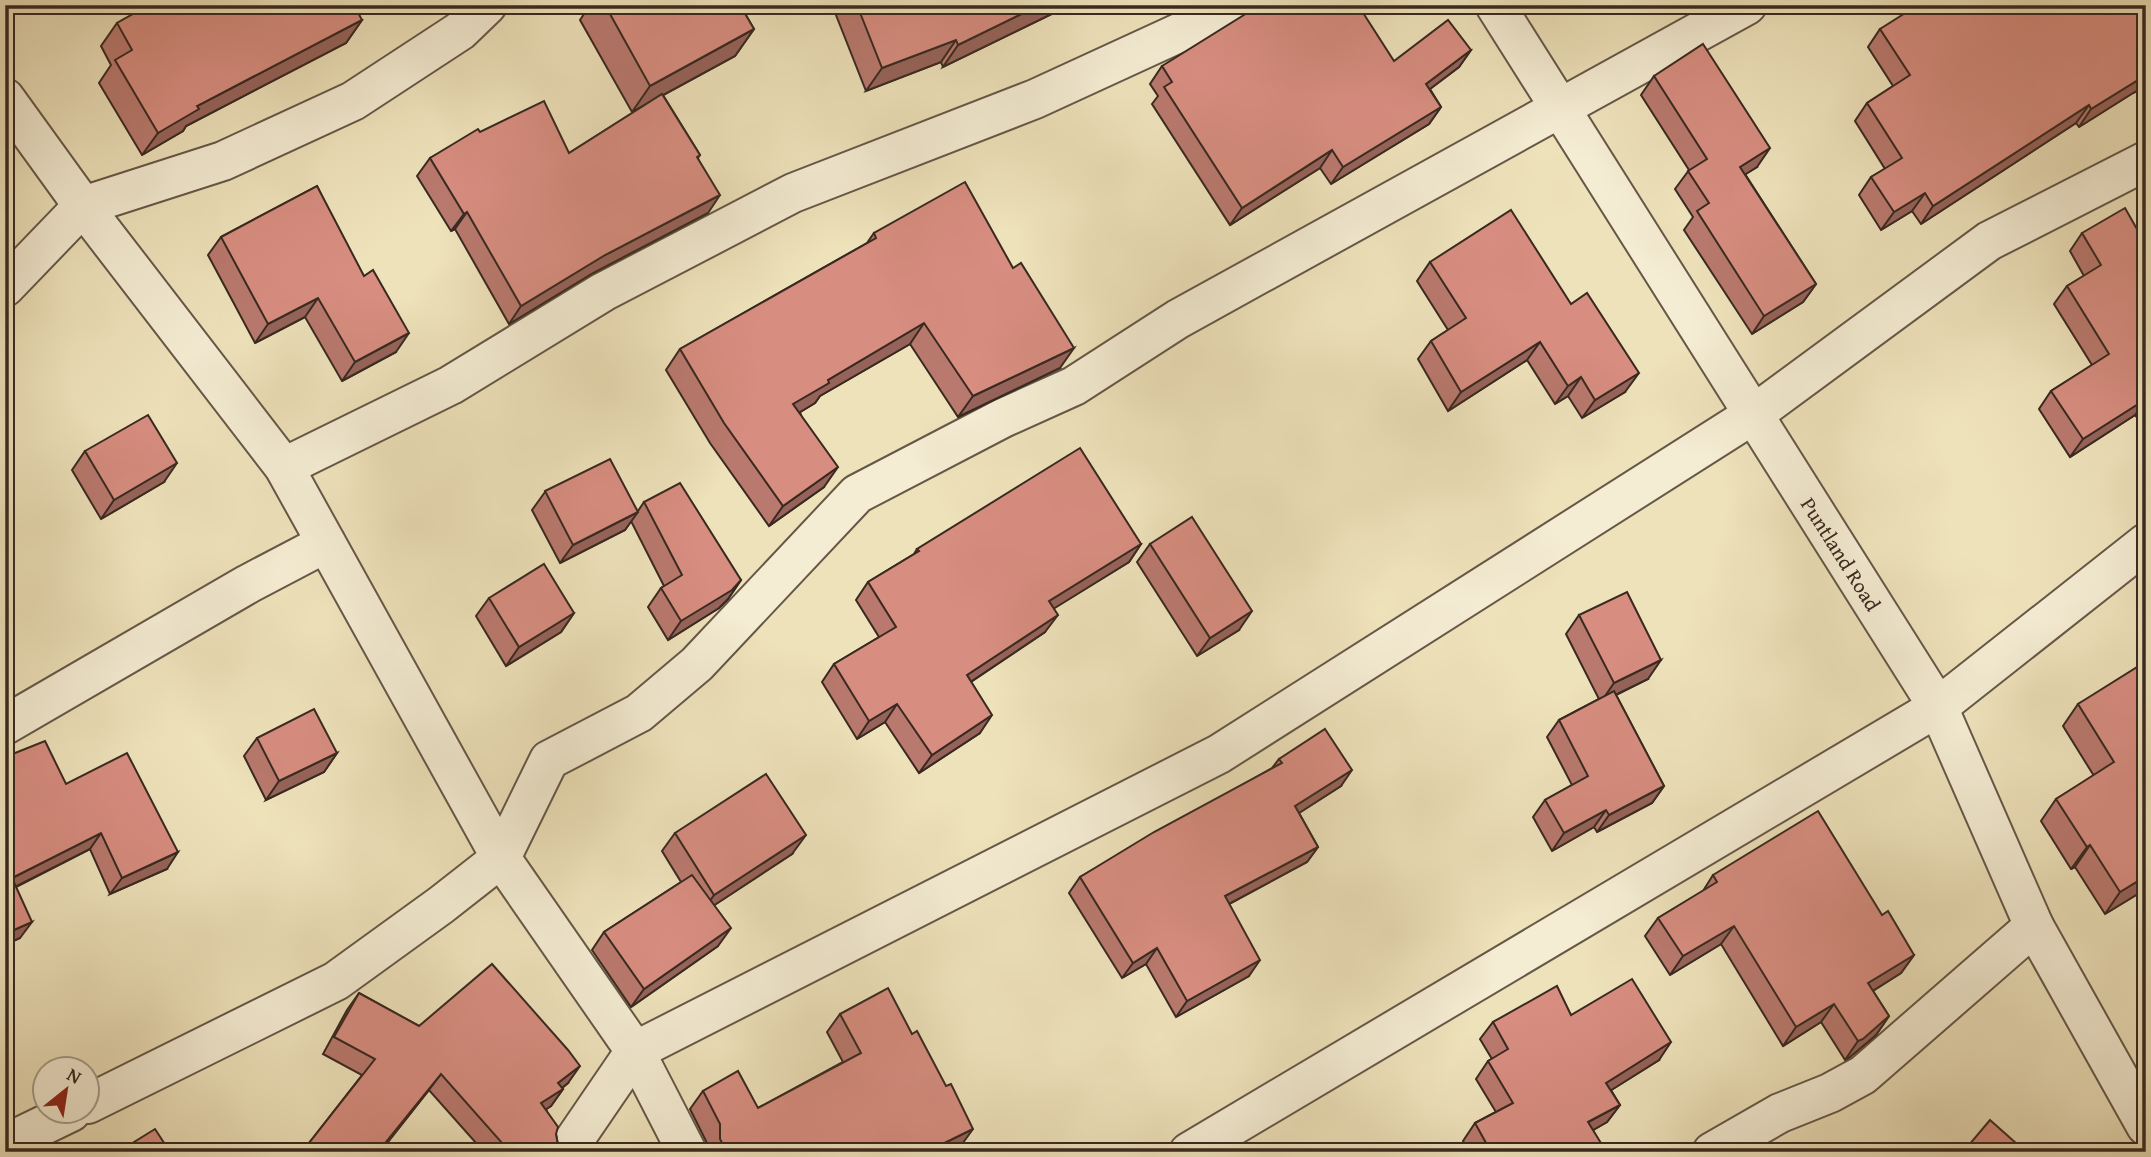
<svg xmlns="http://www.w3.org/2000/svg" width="2151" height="1157" viewBox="0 0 2151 1157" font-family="'Gentium Book Plus',serif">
  <rect width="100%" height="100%" fill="#eee2bb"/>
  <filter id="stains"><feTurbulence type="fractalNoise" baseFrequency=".00286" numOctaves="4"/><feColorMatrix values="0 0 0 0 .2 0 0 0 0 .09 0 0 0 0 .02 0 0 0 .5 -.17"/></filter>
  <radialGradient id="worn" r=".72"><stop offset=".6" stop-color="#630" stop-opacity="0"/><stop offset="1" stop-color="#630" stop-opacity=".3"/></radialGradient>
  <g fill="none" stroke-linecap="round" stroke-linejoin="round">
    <defs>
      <g id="street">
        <path id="s1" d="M1495 5 1938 707 2034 926 2146 1126"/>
        <path d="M5 98 83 206 284 467 501 858 635 1051 687 1152"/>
        <path d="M5 287 83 206 223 161 353 101 460 31 487 5"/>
        <path d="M284 467 451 385 603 292 793 193 1035 99 1183 31 1231 5"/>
        <path d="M5 725 248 584 326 543"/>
        <path d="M88 1104 336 981 441 905 501 858 549 760 639 713 697 664 857 494 1003 418 1074 386 1178 319 1747 5"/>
        <path d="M5 1144 71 1112"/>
        <path d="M566 1152 635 1051 1219 754 1754 414 1989 241 2146 161"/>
        <path d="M1189 1152 1938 707 2146 543"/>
        <path d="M1712 1152 1780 1113 1830 1093 1863 1075 2034 926"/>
      </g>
    </defs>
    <use href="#street" stroke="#665747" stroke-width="42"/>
    <use href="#street" stroke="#f4ecd3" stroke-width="38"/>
  </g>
  <g fill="#b9796e" stroke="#392920" stroke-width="2">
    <path d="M590 5H740L754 29 735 56 663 95 700 155 698 158 708 213 593 273 509 324 455 229 451 231 417 176 430 158 480 132 569 153 642 107 632 112 580 20Z"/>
    <path d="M838 5H1070L943 67 941 62 866 91 834 10Z"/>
    <path d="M2146 5V86L2133 93 2079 127 2076 123 1921 224 1912 211 1881 230 1859 195 1871 177 1885 169 1855 121 1867 103 1893 86 1868 47 1880 29Z"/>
    <path d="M362 20 346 43 186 126 183 131 142 155 99 83 111 65 101 46 117 23Z"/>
    <path d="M1471 50 1459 67 1430 89 1441 107 1429 124 1331 184 1320 168 1230 225 1152 104 1158 96 1150 84 1162 66 1394 61Z"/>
    <path d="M1654 76 1757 167 1745 174 1816 284 1803 302 1752 334 1684 230 1693 217 1675 189 1689 170 1641 95Z"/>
    <path d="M317 186 396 352 342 381 305 317 255 343 208 255 221 237Z"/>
    <path d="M874 233 1060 368 958 417 910 344 820 396 815 403 800 412 824 487 769 526 710 443 666 370 680 349 867 243Z"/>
    <path d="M2082 233 2146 245V430L2135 415 2070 457 2039 409 2051 391 2092 365 2054 304 2067 286 2084 276 2070 251Z"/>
    <path d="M1430 262 1625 392 1582 418 1568 396 1555 404 1527 360 1448 411 1418 359 1431 341 1448 330 1417 281Z"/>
    <path d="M85 451 164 482 101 519 72 470Z"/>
    <path d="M545 492 638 511 644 502 741 580 728 599 719 608 668 640 648 607 661 588 664 586 631 521 625 530 560 563 532 510Z"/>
    <path d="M1141 544 1129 562 1054 608 1045 632 971 682 980 733 919 773 885 722 857 739 822 682 834 664 879 637 856 600 868 582 914 554 917 549Z"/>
    <path d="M1150 544 1239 630 1197 656 1137 562Z"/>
    <path d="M489 598 574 613 561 632 506 666 476 616Z"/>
    <path d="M1579 615 1648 679 1616 695 1664 786 1652 803 1597 832 1594 827 1552 851 1533 817 1545 800 1572 785 1547 737 1559 720 1599 699 1566 634Z"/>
    <path d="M2146 667V889L2105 914 2075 867 2071 869 2041 821 2056 799 2094 776 2063 726 2078 704Z"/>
    <path d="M257 738 337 753 324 772 266 800 244 756Z"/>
    <path d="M5 757 66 784 167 869 110 894 90 849 16 887 20 938 5 945Z"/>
    <path d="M1279 759 1341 786 1299 813 1318 847 1307 862 1229 904 1249 976 1176 1017 1146 964 1122 978 1069 893 1080 877 1272 768Z"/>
    <path d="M675 833 792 854 714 905 718 946 631 1007 592 950 604 932 681 882 662 851Z"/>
    <path d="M1713 875 1914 955 1901 973 1873 991 1889 1016 1876 1035 1850 1057 1845 1060 1821 1022 1783 1046 1721 944 1670 975 1645 936 1658 918 1703 891Z"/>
    <path d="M359 993 419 1026 568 1083 562 1088 563 1089 551 1106 546 1109 556 1134 558 1145 564 1152H484L429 1090 380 1152H302L362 1075 323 1054 347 1010Z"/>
    <path d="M840 1014 960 1147 951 1152H707V1143L690 1109 703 1091 758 1108 843 1062 827 1032Z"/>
    <path d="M1571 1015 1659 1060 1611 1090 1620 1105 1607 1122 1593 1130 1602 1152H1469L1463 1141 1475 1123 1496 1112 1476 1079 1488 1061 1492 1059 1480 1039 1493 1022Z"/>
  </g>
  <g fill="#96635a" stroke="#392920" stroke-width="2">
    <path d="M1040 5H1070L943 67 958 45Z"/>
    <path d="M1088 5H1094L1084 10Z"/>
    <path d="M362 20 346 43 186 126 183 131 142 155 158 133 197 106Z"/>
    <path d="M754 29 735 56 632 112 650 86Z"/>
    <path d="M956 40 941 62 866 91 882 68Z"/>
    <path d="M1471 50 1459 67 1414 101 1426 84Z"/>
    <path d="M2146 75V86L2133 93 2079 127 2091 109Z"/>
    <path d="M2089 105 2076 123 1921 224 1933 206Z"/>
    <path d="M1441 107 1429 124 1331 184 1343 167Z"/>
    <path d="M1770 148 1757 167 1727 186 1740 167Z"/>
    <path d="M1332 150 1320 168 1230 225 1242 208Z"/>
    <path d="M1925 193 1912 211 1881 230 1894 212Z"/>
    <path d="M720 195 708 213 593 273 509 324 521 306 605 255Z"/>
    <path d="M467 212 455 229 451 231 464 214Z"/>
    <path d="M1816 284 1803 302 1752 334 1764 316Z"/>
    <path d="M318 298 305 317 255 343 268 324Z"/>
    <path d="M924 323 910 344 820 396 815 403 779 425 793 404 828 380Z"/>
    <path d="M409 333 396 352 342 381 355 362Z"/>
    <path d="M1540 342 1527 360 1448 411 1461 392Z"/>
    <path d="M1074 348 1060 368 958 417 973 396Z"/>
    <path d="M1639 373 1625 392 1582 418 1595 400Z"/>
    <path d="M1581 377 1568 396 1555 404 1568 386Z"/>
    <path d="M2146 399V400L2135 415 2070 457 2083 439Z"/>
    <path d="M177 463 164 482 101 519 114 500Z"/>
    <path d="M838 467 824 487 769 526 783 506Z"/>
    <path d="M638 512 625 530 560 563 573 545Z"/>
    <path d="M1141 544 1129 562 1037 619 1049 601Z"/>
    <path d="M741 580 728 599 719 608 668 640 681 621Z"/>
    <path d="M1252 611 1239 630 1197 656 1210 638Z"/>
    <path d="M574 613 561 632 506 666 519 647Z"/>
    <path d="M1058 615 1045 632 954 693 967 675Z"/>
    <path d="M1661 660 1648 679 1601 702 1614 683Z"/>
    <path d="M897 704 885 722 857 739 869 721Z"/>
    <path d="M992 715 980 733 919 773 932 755Z"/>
    <path d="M337 753 324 772 266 800 279 781Z"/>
    <path d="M1352 770 1341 786 1285 822 1295 806Z"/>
    <path d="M1664 786 1652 803 1597 832 1609 815Z"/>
    <path d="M1606 810 1594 827 1552 851 1564 833Z"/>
    <path d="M101 833 90 849 5 892 12 878Z"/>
    <path d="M806 835 792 854 701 914 714 895Z"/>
    <path d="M2090 845 2075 867 2071 869 2087 847Z"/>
    <path d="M1318 847 1307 862 1214 912 1225 896Z"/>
    <path d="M178 852 167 869 110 894 122 878Z"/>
    <path d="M2146 876V889L2105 914 2120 892Z"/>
    <path d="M32 922 20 938 5 945V934Z"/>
    <path d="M1734 926 1721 944 1670 975 1683 956Z"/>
    <path d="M731 928 718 946 631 1007 644 989Z"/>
    <path d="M1157 948 1146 964 1122 978 1133 963Z"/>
    <path d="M1914 955 1901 973 1855 1002 1868 983Z"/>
    <path d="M1260 960 1249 976 1176 1017 1187 1001Z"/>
    <path d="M1834 1004 1821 1022 1783 1046 1796 1027Z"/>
    <path d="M1889 1016 1876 1035 1850 1057 1845 1060 1858 1041Z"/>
    <path d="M1671 1042 1659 1060 1594 1101 1606 1083Z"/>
    <path d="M580 1066 568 1083 547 1100 558 1083Z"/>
    <path d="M441 1074 429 1090 380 1152H378Z"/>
    <path d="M563 1089 551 1106 530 1120 541 1103Z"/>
    <path d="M1620 1105 1607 1122 1576 1140 1588 1122Z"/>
    <path d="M973 1129 960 1147 951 1152H926Z"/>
  </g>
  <g fill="#d78d80" stroke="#392920" stroke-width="2">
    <path d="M149 5H354L362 20 197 106 199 109 158 133 115 60 132 50 117 23Z"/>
    <path d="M605 5H740L754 29 650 86Z"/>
    <path d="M857 5H1040L958 45 956 40 882 68Z"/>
    <path d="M1260 5H1358L1394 61 1448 20 1471 50 1426 84 1441 107 1343 167 1332 150 1242 208 1164 87 1172 82 1162 66Z"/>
    <path d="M1918 5H2146V75L2091 109 2089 105 1933 206 1925 193 1894 212 1871 177 1902 158 1867 103 1910 75 1880 29Z"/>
    <path d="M1703 44 1770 148 1740 167 1816 284 1764 316 1697 211 1709 203 1688 171 1707 159 1654 76Z"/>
    <path d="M662 94 700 155 697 157 720 195 605 255 521 306 467 212 464 214 430 158 478 129 480 132 544 101 569 153Z"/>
    <path d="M965 182 1013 268 1021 263 1074 348 973 396 924 323 828 380 829 383 793 404 838 467 783 506 724 423 680 349 876 238 874 233Z"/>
    <path d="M317 186 364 276 373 270 409 333 355 362 318 298 268 324 221 237Z"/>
    <path d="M2125 208 2146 245V399L2083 439 2051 391 2109 354 2067 286 2101 265 2082 233Z"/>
    <path d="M1511 210 1571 304 1587 293 1639 373 1595 400 1581 377 1568 386 1540 342 1461 392 1431 341 1466 318 1430 262Z"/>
    <path d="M148 415 177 463 114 500 85 451Z"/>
    <path d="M1080 448 1141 544 1049 601 1058 615 967 675 992 715 932 755 897 704 869 721 834 664 896 627 868 582 919 551 917 549Z"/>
    <path d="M610 459 638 512 573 545 545 491Z"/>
    <path d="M680 483 741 580 732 590 681 621 661 588 682 575 644 502Z"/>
    <path d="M1192 517 1252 611 1210 638 1150 544Z"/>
    <path d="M544 564 574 613 519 647 489 598Z"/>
    <path d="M1627 592 1661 660 1614 683 1579 615Z"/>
    <path d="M2142 664 2144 668 2146 667V809L2143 810 2146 814V876L2120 892 2090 845 2087 847 2056 799 2114 762 2078 704Z"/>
    <path d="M1614 691 1664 786 1609 815 1606 810 1564 833 1545 800 1588 776 1559 720Z"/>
    <path d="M314 709 337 753 279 781 257 738Z"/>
    <path d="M1325 729 1352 770 1295 806 1318 847 1225 896 1260 960 1187 1001 1157 948 1133 963 1080 877 1154 832 1282 763 1279 759Z"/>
    <path d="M45 741 66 784 127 753 178 852 122 878 101 833 12 878 32 922 5 934V757Z"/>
    <path d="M766 774 806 835 714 895 675 833Z"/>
    <path d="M1818 811 1882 915 1888 911 1914 955 1868 983 1889 1016 1863 1039 1858 1041 1834 1004 1796 1027 1734 926 1683 956 1658 918 1717 882 1713 875Z"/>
    <path d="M692 875 731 928 644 989 604 932Z"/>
    <path d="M492 964 568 1050 580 1066 558 1083 563 1089 541 1103 558 1127 556 1134 558 1145 564 1152H510L441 1074 378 1152H302L375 1059 334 1037 359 993 419 1026Z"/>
    <path d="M1632 979 1671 1042 1606 1083 1620 1105 1588 1122 1604 1148 1599 1152H1491L1475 1123 1513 1103 1488 1061 1508 1049 1493 1022 1557 986 1571 1015Z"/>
    <path d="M888 988 912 1034 917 1031 946 1086 951 1084 973 1129 926 1152H727L720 1139V1124L703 1091 738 1071 758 1108 861 1053 840 1014Z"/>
    <path d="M1990 1120 2026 1152H1963Z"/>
    <path d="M155 1129 170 1152H118Z"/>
    <path d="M2069 1145 2074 1152H2059Z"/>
  </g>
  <g text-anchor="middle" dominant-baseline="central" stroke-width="7" stroke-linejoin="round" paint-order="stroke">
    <g font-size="21" fill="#392920" stroke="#f4ecd3">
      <text stroke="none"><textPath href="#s1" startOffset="649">Puntland Road</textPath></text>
    </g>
  </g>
  <rect width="2151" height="1157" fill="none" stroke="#eee2bb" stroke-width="28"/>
  <rect x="7" y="7" width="2137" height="1143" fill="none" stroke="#392920" stroke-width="3.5"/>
  <rect x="14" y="14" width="2123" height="1129" fill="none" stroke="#392920" stroke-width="2"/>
  <g transform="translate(66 1090) rotate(30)"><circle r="33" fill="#f4ecd3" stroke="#a99e8b" stroke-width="2"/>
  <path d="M0-5L12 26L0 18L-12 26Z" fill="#8f2418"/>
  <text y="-10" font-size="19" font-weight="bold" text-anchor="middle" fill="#392920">N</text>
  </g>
  <rect width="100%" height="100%" filter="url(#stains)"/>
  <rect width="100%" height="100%" fill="url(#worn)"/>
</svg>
